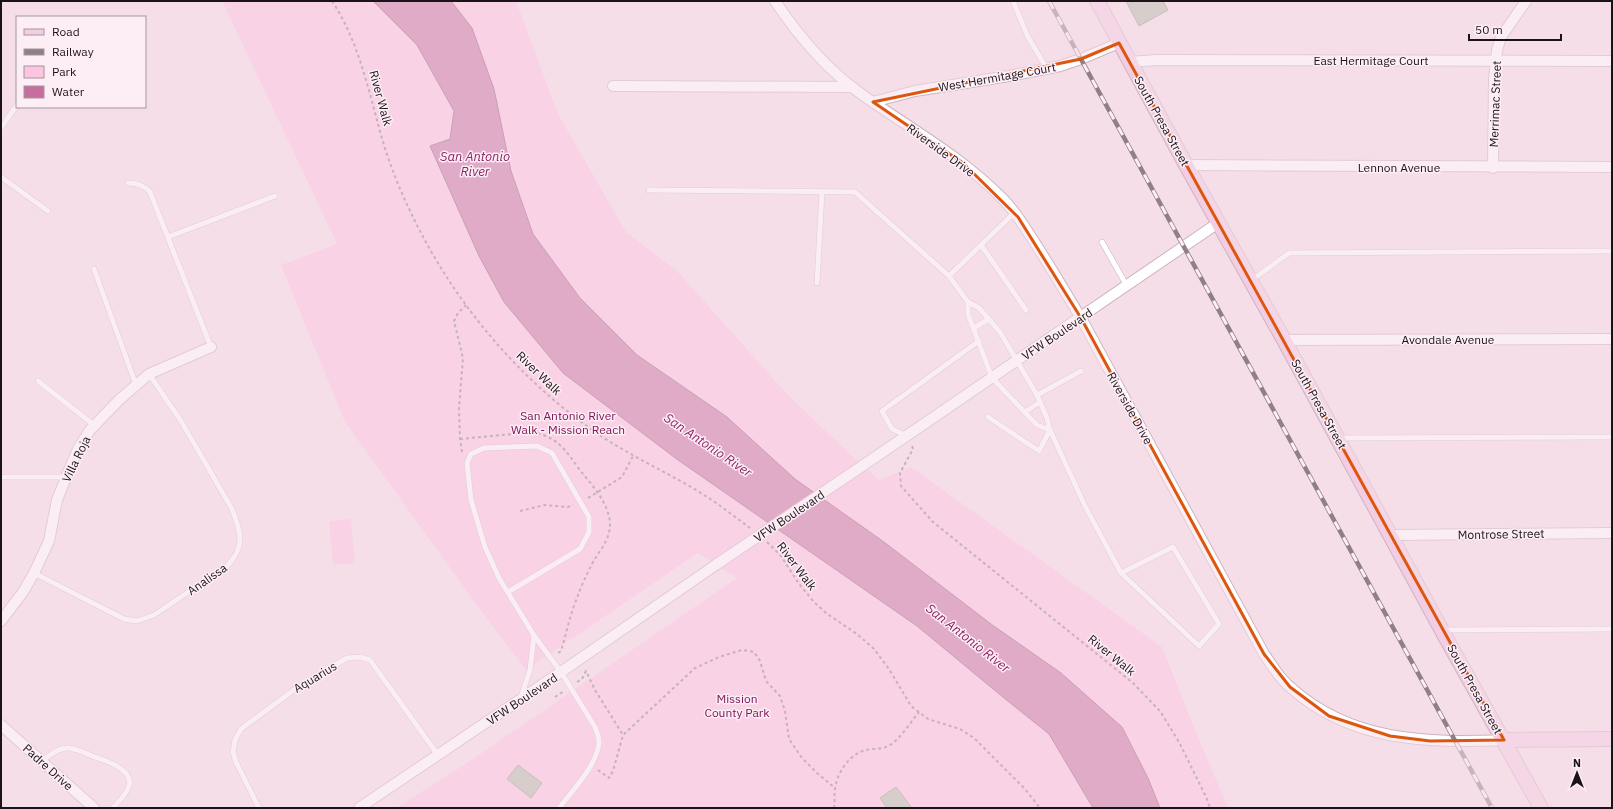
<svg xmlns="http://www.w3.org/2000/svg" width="1613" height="809" viewBox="0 0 1613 809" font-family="'IBM Plex Sans',sans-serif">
  <rect width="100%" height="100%" fill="#f6dee9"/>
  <g fill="#fcc4df">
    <path d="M222 1H516L558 114 626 232 677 271 787 394 850 454 879 480 911 467 1162 647 1193 725 1228 808H396L467 763 737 578 698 553 526 670 476 604 345 422 281 265 337 244Z"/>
    <path d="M351 519 355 563 333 565 329 521Z"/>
  </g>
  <path fill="#c66e9d" stroke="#935375" d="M373 1H451L472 28 494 89 511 171 533 234 580 298 637 355 727 417 795 479 884 542 991 624 1061 673 1122 727 1148 778 1160 808H1093L1049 734 1004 698 917 626 678 460 563 373 504 302 479 256 430 146 450 139 454 111 417 45Z"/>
  <g fill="#b1baa6" stroke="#909985">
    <path d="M1126 1H1163L1168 10 1139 26Z"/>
    <path d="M518 765 542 783 531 798 507 779Z"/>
    <path d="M896 787 912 808H887L880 798Z"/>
  </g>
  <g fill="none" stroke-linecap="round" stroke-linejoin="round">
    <defs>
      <g id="lane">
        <path d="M1013 1 1028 37 1047 69"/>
        <path d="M1 128 17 105"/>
        <path d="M1 177 48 211"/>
        <path d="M128 183C137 183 144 185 150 192L211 347"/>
        <path d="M649 190 855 192 949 276 968 302 979 308 1000 332 1037 395 1047 418 1050 430 1037 425 992 378 968 314V302"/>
        <path d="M168 237 275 196"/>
        <path d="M1102 242 1127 286"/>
        <path d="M981 245 1026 310"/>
        <path d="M94 269 136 385"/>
        <path d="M949 276 1014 213"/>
        <path d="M1252 280 1289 253 1612 251"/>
        <path d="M817 283 822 192"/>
        <path d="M974 328 989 319"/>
        <path d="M38 381 94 425"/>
        <path d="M1037 395 1081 371"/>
        <path d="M1025 412 1040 402"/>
        <path d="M988 417 1039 451 1050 430"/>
        <path d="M1050 430 1085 506 1121 573 1173 547 1219 624 1199 646 1121 573"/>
        <path d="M907 436 892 429 882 411 979 341"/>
        <path d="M1339 438 1612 437"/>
        <path d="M1 477H66"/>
        <path d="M34 573 124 619 137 621 154 615 227 566C246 546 241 532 232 509L181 421 149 374"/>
        <path d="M508 592 580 549 589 532V517L552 453 537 446 484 448 471 454 467 463 471 500 485 547 499 578 535 637 561 672 595 727C597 732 599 737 599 742 598 764 572 791 559 808"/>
        <path d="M1443 630 1612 629"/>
        <path d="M521 697 530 670 534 636"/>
        <path d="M42 761C49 756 59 747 69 748 77 749 85 753 92 756 104 760 134 769 129 786 127 794 118 802 113 808"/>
        <path d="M259 808 236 762 233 752 235 740 241 729 298 687 347 658 360 657 370 660 438 755"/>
      </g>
      <g id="street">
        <path d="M775 1C799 37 828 71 864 96 911 129 962 157 1003 199 1015 211 1024 226 1033 240 1050 266 1065 292 1081 318L1264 654C1272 665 1279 678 1290 687 1351 742 1427 743 1504 740"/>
        <path d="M1129 62 1157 60 1612 61"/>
        <path d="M613 86 852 87"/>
        <path d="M873 102 915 91 1009 76 1060 66 1081 59 1119 43"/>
        <path d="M1186 165 1612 167"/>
        <path d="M1493 168 1494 80 1497 50 1501 37 1526 1"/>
        <path d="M1284 340 1612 339"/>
        <path d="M874 458 1218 223"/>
        <path d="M1391 535 1612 533"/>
        <path d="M1 621 23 592 34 573 49 541 57 500 69 470 78 449 90 430 119 400 149 374 211 347"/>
        <path d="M1 725 94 808"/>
        <path d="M359 808 561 672 717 564"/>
      </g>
      <g id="secondary">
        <path d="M1097 1 1186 165 1284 340 1446 638 1541 808"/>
        <path d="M1504 740 1612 739"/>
      </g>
    </defs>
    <use href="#lane" stroke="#ccb4bf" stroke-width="6"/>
    <use href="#street" stroke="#ccb4bf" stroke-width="12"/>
    <use href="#secondary" stroke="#ccb4bf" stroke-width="16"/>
    <g stroke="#8d7d85" stroke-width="2" stroke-dasharray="3 3" stroke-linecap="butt">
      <path d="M332 1C359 42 368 89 381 135 389 163 400 191 413 217 455 304 521 382 601 436 634 458 671 474 704 495 720 505 735 517 750 528"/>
      <path d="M460 439 533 432C557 437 566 450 579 469 592 485 609 503 610 524 610 540 600 550 593 562 587 574 581 586 577 598 570 615 566 634 561 651L557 654"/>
      <path d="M912 446 913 449 900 473 901 486 933 522 1133 683 1160 711 1179 742 1207 799 1210 808"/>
      <path d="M462 452 460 439 459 408 463 358 454 321 458 313 466 305"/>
      <path d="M588 498 622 477 633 456"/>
      <path d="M520 511 545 505 568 507 573 505"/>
      <path d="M767 542 781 556 799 584 814 602 826 613 857 634 874 649 889 669 911 706 928 719 960 729 974 738 1025 789 1040 808"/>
      <path d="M577 682 582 679 586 671 595 690 623 735"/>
      <path d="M555 697 564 691"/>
      <path d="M598 770 609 778 613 771 623 735 695 668 719 657 742 650 754 652 760 661 766 681 780 696 785 711 789 739 802 758 817 773 835 788"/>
      <path d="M834 808C835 802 834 796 835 789 837 773 849 754 866 750 874 748 883 750 890 745 901 738 910 723 919 712"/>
    </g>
    <use href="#lane" stroke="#fff" stroke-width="5"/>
    <use href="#street" stroke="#fff" stroke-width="10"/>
    <use href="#secondary" stroke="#f3cde3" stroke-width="14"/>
    <defs>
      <path id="rail" d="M1049 1 1492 808"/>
    </defs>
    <use href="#rail" stroke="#907f87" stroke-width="4.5"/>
    <use href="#rail" stroke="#fdeef5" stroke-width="3" stroke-dasharray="9" stroke-linecap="butt"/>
    <defs>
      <path id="street-bridge" d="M717 564 874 458"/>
    </defs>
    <use href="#street-bridge" stroke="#ccb4bf" stroke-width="12" stroke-linecap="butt"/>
    <use href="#street-bridge" stroke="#fff" stroke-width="10"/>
  </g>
  <path d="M0 0H1613V809H0ZM1119 43 1504 740 1430 741 1390 736 1329 716 1290 687 1264 654 1081 318 1018 217 963 163 873 102 1081 59Z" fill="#f6dee9" fill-opacity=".55" fill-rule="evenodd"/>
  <path fill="none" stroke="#de560d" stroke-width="3" stroke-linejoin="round" d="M1119 43 1504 740 1430 741 1390 736 1329 716 1290 687 1264 654 1081 318 1018 217 963 163 873 102 1081 59Z"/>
  <g text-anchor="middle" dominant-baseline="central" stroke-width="3" stroke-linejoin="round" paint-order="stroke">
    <g font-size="12" fill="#1b1317" stroke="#fdeef5">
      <text x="1371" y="60">East Hermitage Court</text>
      <text transform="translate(997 77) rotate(-10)">West Hermitage Court</text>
      <text transform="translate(381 98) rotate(75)">River Walk</text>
      <text transform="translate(1495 104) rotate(-88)">Merrimac Street</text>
      <text transform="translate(1162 121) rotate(61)">South Presa Street</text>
      <text transform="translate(941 150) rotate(36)">Riverside Drive</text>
      <text x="1399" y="167">Lennon Avenue</text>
      <text transform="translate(1057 334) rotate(-34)">VFW Boulevard</text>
      <text x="1448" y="339">Avondale Avenue</text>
      <text transform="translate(539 373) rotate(44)">River Walk</text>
      <text transform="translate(1319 404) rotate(61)">South Presa Street</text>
      <text transform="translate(1130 408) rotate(61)">Riverside Drive</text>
      <text transform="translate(76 459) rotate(-64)">Villa Roja</text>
      <text transform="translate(789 516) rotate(-34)">VFW Boulevard</text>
      <text transform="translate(1501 534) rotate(-1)">Montrose Street</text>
      <text transform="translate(797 566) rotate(53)">River Walk</text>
      <text transform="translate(207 579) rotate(-35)">Analissa</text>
      <text transform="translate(1112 655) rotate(39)">River Walk</text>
      <text transform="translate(315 677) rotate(-31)">Aquarius</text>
      <text transform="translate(1475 689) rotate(61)">South Presa Street</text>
      <text transform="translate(522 699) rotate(-34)">VFW Boulevard</text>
      <text transform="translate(48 767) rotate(42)">Padre Drive</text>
    </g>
    <g font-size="12" fill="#801559" stroke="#fdeef5">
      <text x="568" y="415">San Antonio River<tspan x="568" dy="14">Walk - Mission Reach</tspan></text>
      <text x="737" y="698">Mission<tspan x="737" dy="14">County Park</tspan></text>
    </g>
    <g font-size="13" font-style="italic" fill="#8d2464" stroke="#fdeef5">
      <text x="475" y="156">San Antonio<tspan x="475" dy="15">River</tspan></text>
      <text transform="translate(708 445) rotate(34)">San Antonio River</text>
      <text transform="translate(968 638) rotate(38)">San Antonio River</text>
    </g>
  </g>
  <rect width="1613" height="809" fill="none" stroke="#1b1317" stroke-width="4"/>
  <rect x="16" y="16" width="130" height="92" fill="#fdeef5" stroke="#a3969c"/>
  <rect x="24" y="29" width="20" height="6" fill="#f3cde3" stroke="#a3969c"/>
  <text x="52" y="36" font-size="12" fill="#1b1317">Road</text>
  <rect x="24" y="49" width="20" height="6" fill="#907f87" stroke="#a3969c"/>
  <text x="52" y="56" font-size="12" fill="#1b1317">Railway</text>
  <rect x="24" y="66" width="20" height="12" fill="#fcc4df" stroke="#a3969c"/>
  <text x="52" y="76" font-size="12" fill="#1b1317">Park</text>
  <rect x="24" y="86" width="20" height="12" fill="#c66e9d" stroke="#a3969c"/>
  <text x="52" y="96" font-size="12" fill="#1b1317">Water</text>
  <g transform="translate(1577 773)" stroke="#fdeef5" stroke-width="3" paint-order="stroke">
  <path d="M0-3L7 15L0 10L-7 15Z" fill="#1b1317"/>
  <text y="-6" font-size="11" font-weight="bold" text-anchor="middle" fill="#1b1317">N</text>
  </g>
  <path d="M1469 34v6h92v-6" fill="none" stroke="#1b1317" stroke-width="2"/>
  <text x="1475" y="34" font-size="12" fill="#1b1317" stroke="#fdeef5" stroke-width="3" paint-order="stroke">50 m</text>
</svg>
